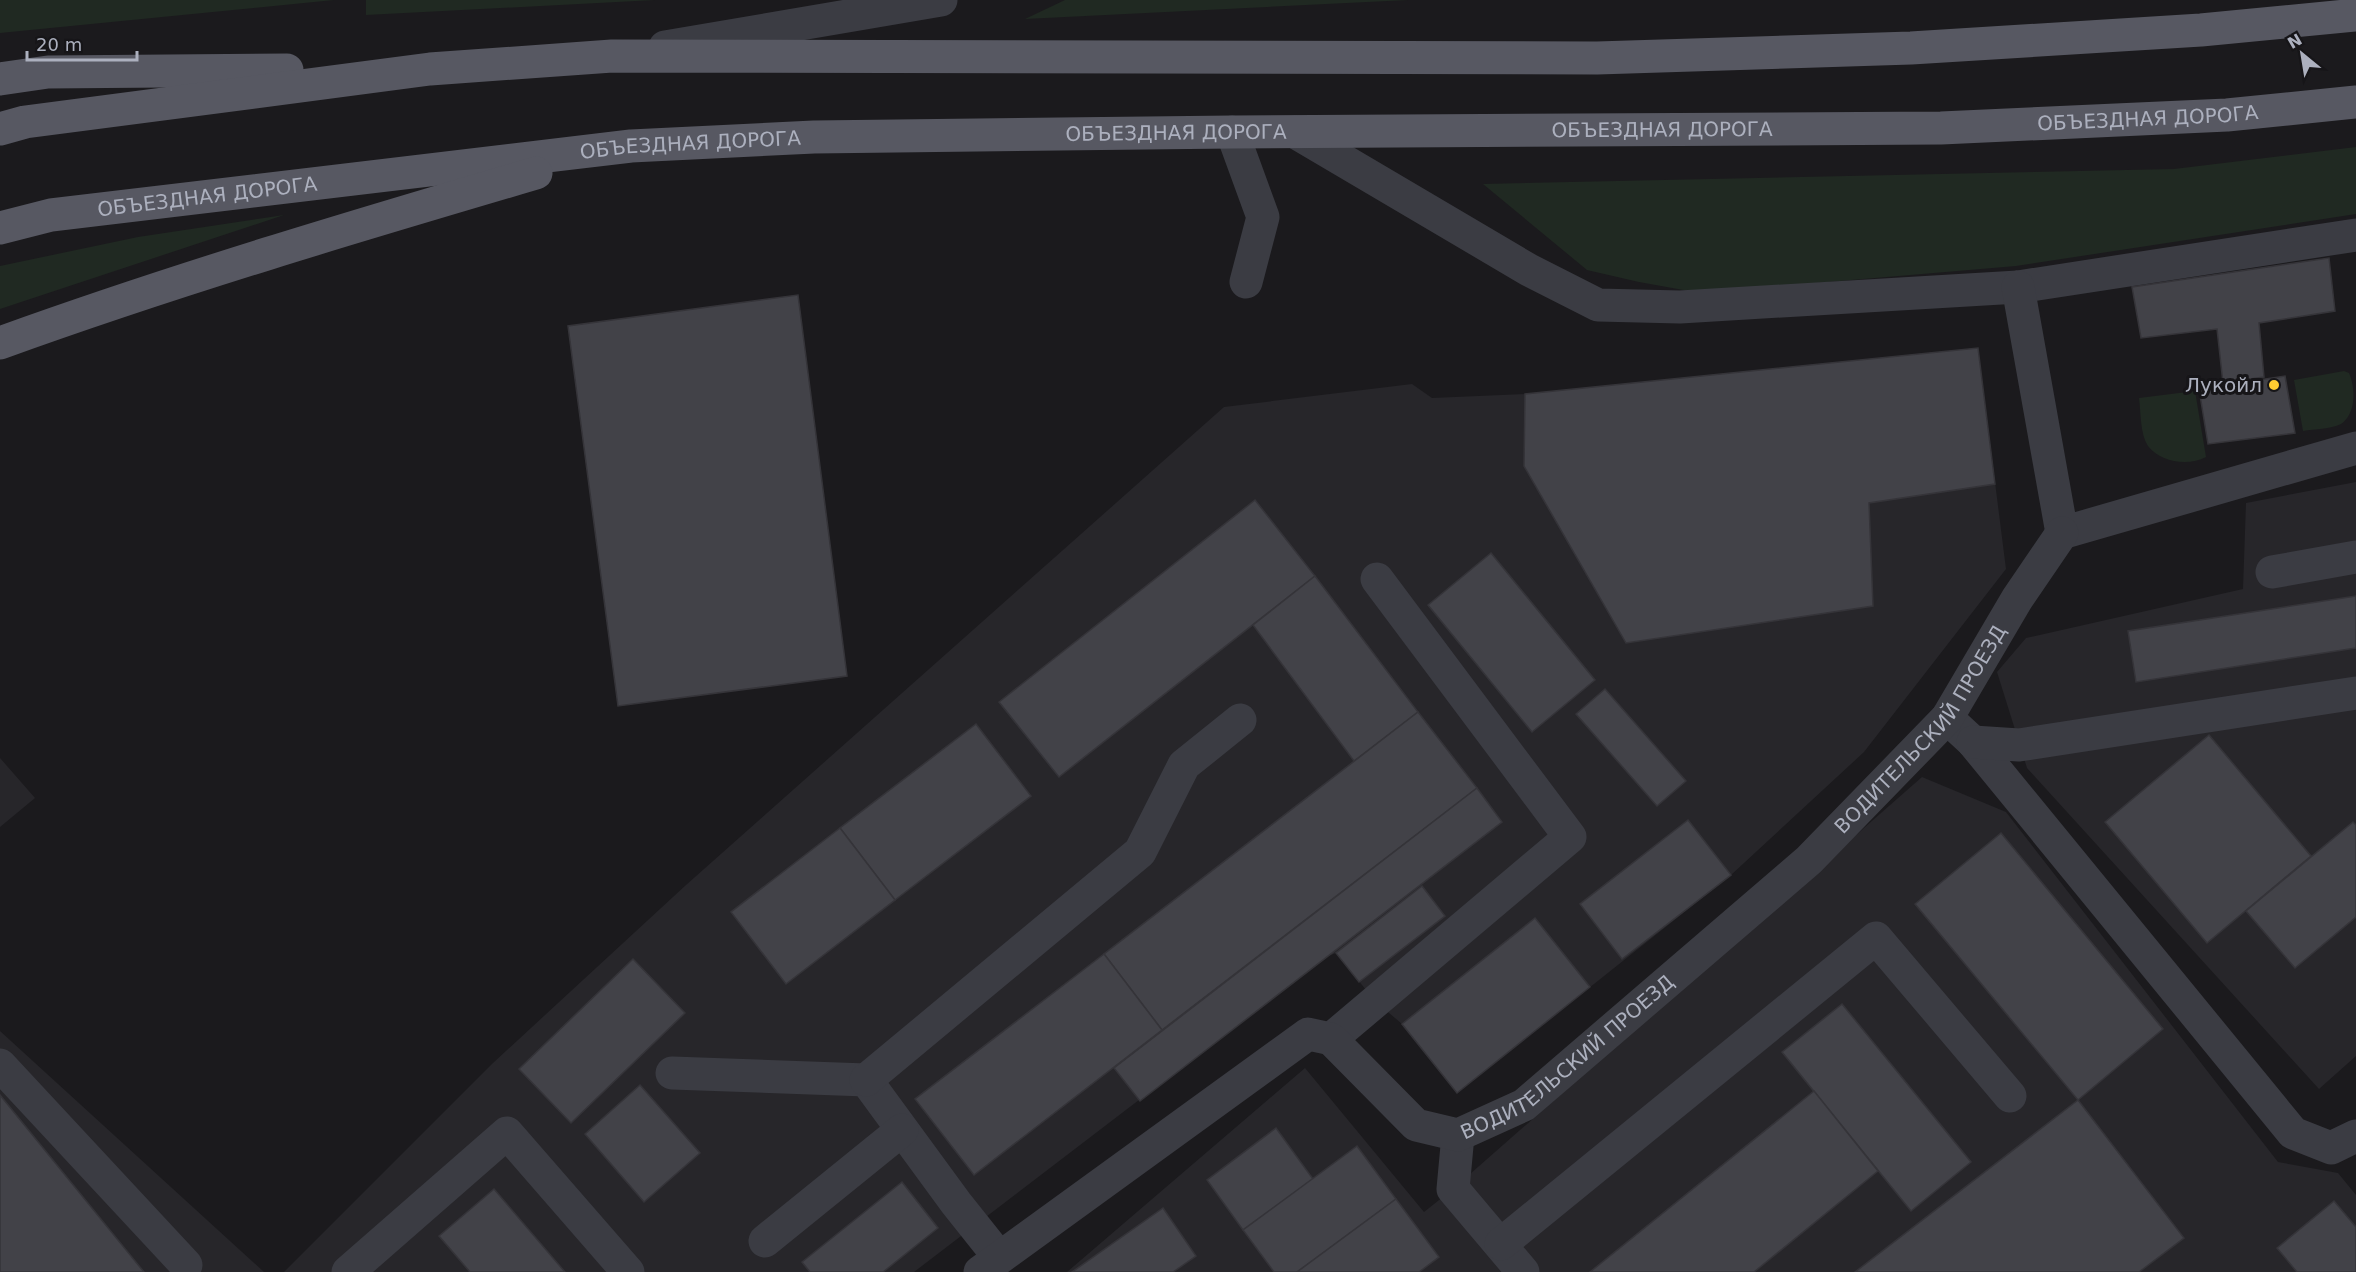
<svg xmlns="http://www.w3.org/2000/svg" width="2356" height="1272" viewBox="0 0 2356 1272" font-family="'DejaVu Sans',sans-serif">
  <rect width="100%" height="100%" fill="#1b1a1d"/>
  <g fill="#27262a">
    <path d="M1978 348 2006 569 1864 752 1731 875 1457 1093 1402 1024 1375 1001 1336 953 1326 957 914 1272H284L493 1063 686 885 1224 407 1412 384 1432 398 1525 394Z"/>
    <path d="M2356 482V1056L2319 1089 2027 768 1997 672 2026 638 2243 589 2246 503Z"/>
    <path d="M0 758 35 798 0 827Z"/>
    <path d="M1922 777 2006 812 2278 1162 2338 1173 2356 1195V1272H1067L1305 1068 1424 1212 1453 1189Z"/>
    <path d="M0 1031 264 1272H0Z"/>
  </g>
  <g fill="#202922">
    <path d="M0 0H334L0 33Z"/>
    <path d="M366 0H655L366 15Z"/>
    <path d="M1065 0H1408L1025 19Z"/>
    <path d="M2356 147V214L2016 266 1700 293 1639 282 1587 270 1483 184 2174 169Z"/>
    <path d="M284 215 0 309V266L138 237Z"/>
    <path d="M2344 371 2349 373C2356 389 2356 414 2341 424 2330 429 2315 429 2303 431L2294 380Z"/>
    <path d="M2195 391 2206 457C2189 466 2161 463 2148 446 2140 434 2141 413 2139 398Z"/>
  </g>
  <g fill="#424248" stroke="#353439" stroke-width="1.5">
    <path d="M2329 258 2335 311 2259 323 2264 377 2223 383 2217 329 2141 338 2132 287Z"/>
    <path d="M798 295 847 676 618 706 568 326Z"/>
    <path d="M1978 348 1995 484 1869 503 1873 606 1626 643 1524 466 1525 394Z"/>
    <path d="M2285 376 2295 433 2208 444 2199 389Z"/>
    <path d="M1255 500 1315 576 1059 777 999 702Z"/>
    <path d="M1491 553 1595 680 1532 732 1428 605Z"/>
    <path d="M1315 576 1418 712 1354 761 1253 625Z"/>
    <path d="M2356 596V648L2136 682 2128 631Z"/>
    <path d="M1605 689 1686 781 1657 806 1576 714Z"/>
    <path d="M1418 712 1477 788 1162 1030 1104 954Z"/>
    <path d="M976 724 1031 796 895 900 840 828Z"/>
    <path d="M2209 735 2311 856 2207 943 2105 822Z"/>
    <path d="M1477 788 1502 822 1140 1101 1114 1068Z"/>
    <path d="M1688 820 1731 875 1622 959 1580 904Z"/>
    <path d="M2353 822 2356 825V917L2295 968 2246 911Z"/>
    <path d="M840 828 895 900 786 984 731 912Z"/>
    <path d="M2001 833 2163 1029 2078 1100 1915 904Z"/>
    <path d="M1422 886 1445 916 1359 982 1336 953Z"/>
    <path d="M1535 918 1590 987 1457 1093 1402 1024Z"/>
    <path d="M1104 954 1162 1030 974 1175 915 1099Z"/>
    <path d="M633 959 685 1013 571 1123 519 1069Z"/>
    <path d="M1842 1004 1971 1162 1911 1211 1782 1052Z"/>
    <path d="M640 1085 700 1153 644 1202 585 1134Z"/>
    <path d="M1814 1091 1878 1171 1754 1272H1590Z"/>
    <path d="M0 1095 144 1272H0Z"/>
    <path d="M2078 1100 2184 1238 2139 1272H1855Z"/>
    <path d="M1276 1128 1313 1179 1243 1230 1207 1180Z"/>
    <path d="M1357 1146 1396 1199 1297 1272H1274L1243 1230Z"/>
    <path d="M902 1182 938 1228 883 1272H810L802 1262Z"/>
    <path d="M494 1189 565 1272H470L439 1236Z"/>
    <path d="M1396 1199 1439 1257 1419 1272H1297Z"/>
    <path d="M2334 1201 2356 1227V1272H2297L2277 1248Z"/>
    <path d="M1163 1208 1196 1256 1173 1272H1072Z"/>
  </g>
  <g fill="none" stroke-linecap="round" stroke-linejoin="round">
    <g stroke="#3b3c43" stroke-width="33">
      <path d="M665 47 941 0"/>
      <path d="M1232 132 1263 217 1246 282"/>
      <path d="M1295 132 1529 270 1598 305 1680 307 2018 287 2356 235"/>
      <path d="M2018 287 2062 533 2356 448"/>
      <path d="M2272 572 2356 557"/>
      <path d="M1947 718 1973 742 2293 1133 2331 1148 2356 1136"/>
      <path d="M1973 742 2019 745 2356 693"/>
      <path d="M1331 1039 1570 837 1377 579"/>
      <path d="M0 1065 186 1265"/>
      <path d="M672 1073 866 1080 956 1203 999 1257"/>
      <path d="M866 1080 1140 852 1184 765 1240 720"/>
      <path d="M1458 1135 1453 1189 1523 1272"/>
      <path d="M765 1241 902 1130"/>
      <path d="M1501 1244 1876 938 2010 1096"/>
      <path d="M348 1272 507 1133 628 1272"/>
      <path id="s1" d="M980 1272 1308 1034 1331 1039 1416 1125 1458 1135 1524 1105 1809 860 1947 718 2017 599 2062 533"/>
    </g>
    <g stroke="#575862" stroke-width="33">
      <path d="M0 79 48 72 287 70"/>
      <path d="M0 129 25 122 430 69 612 56 1597 58 1911 48 2201 30 2356 15"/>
      <path id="s2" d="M0 228 51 215 631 146 814 137 1232 132 1941 128 2227 115 2356 102"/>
      <path d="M0 343C177 279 356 226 536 173"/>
    </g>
  </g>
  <circle fill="#ffcc31" stroke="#161518" stroke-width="2" cx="2274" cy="385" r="6"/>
  <g text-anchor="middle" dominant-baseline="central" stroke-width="6" stroke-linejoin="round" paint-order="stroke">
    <g font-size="20" fill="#acb0be" stroke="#161518">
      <text stroke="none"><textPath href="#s2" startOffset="2154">ОБЪЕЗДНАЯ ДОРОГА</textPath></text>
      <text stroke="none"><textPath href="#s2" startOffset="1668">ОБЪЕЗДНАЯ ДОРОГА</textPath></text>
      <text stroke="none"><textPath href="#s2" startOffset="1182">ОБЪЕЗДНАЯ ДОРОГА</textPath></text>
      <text stroke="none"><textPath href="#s2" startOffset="696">ОБЪЕЗДНАЯ ДОРОГА</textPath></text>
      <text stroke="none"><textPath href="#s2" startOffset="210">ОБЪЕЗДНАЯ ДОРОГА</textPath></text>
      <text stroke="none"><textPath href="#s1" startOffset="1214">ВОДИТЕЛЬСКИЙ ПРОЕЗД</textPath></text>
      <text stroke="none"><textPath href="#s1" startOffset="728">ВОДИТЕЛЬСКИЙ ПРОЕЗД</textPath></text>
    </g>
    <g font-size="20" fill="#acb0be" stroke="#161518" text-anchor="end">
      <text x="2262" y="385">Лукойл</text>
    </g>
  </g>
  <g transform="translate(2302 54) rotate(330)" stroke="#161518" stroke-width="4.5" paint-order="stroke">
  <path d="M0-4.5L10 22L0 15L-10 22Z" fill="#acb0be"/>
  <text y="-9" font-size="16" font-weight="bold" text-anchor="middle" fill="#acb0be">N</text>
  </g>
  <path d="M27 51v9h110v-9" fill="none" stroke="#acb0be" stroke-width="3"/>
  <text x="36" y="51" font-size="18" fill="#acb0be" stroke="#161518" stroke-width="4.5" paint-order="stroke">20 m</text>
</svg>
